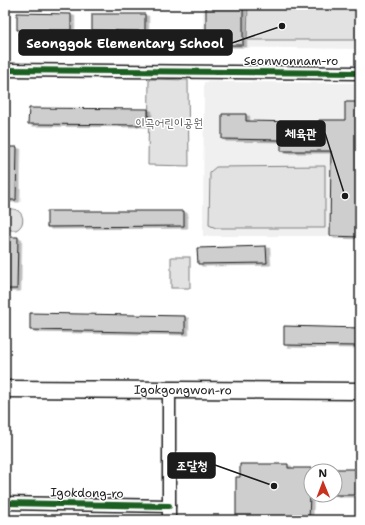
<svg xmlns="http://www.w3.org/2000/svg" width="365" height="525" viewBox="0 0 365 525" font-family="'Shantell Sans','Poor Story',sans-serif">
  <defs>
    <filter id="shadow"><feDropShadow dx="3.5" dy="2" stdDeviation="0" flood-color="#0004"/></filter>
  </defs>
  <rect width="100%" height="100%" fill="#fff"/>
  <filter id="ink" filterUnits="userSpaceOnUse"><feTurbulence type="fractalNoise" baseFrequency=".025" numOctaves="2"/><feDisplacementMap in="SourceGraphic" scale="8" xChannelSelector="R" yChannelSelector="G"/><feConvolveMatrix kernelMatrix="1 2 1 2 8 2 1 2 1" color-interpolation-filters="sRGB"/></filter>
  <g filter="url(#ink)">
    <g fill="#f0f0f0">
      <path d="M203 5H360V49L203 47Z"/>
      <path d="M204 82 360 83V236H203Z"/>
    </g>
    <g fill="#e2e2e2" stroke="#7f7f7f">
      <path d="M248 5H358V40H247Z"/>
      <path d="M149 79 188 80 189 166 148 165Z"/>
      <path d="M325 166V228H216L209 225 210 172 216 167Z"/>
      <path d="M9 209C23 207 28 224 16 230H8L5 229V211Z"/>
      <rect x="171" y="257" width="19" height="31"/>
    </g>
    <g fill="#cecece" stroke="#1c1c1c" filter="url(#shadow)">
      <rect x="206" y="5" width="37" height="40"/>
      <path d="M17 13 71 14V30H17Z"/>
      <path d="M92 14H145V31L92 30Z"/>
      <path d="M345 102H360V237L330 236 331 151H281V140L222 139V114H246V121L303 122V134H319V120H345Z"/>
      <path d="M29 108 148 109V125L28 124Z"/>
      <path d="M5 147H17L16 200H5Z"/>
      <path d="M47 211H184V226L47 227Z"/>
      <path d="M5 237H18L17 289H5Z"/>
      <path d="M266 246 267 263 198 264 197 248Z"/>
      <path d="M30 313 185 316V333L30 330Z"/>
      <path d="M284 326 360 328V346L284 345Z"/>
      <path d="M240 464H288V468H311L309 520H236V477H240Z"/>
      <rect x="335" y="469" width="23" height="26"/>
    </g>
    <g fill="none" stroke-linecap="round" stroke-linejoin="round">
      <defs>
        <g id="minor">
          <path d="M5 70 360 73"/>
          <path d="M169 390V520"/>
          <path d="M5 503 169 506"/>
        </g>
        <g id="major">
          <path id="s1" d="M5 389 360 391"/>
        </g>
      </defs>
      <use href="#minor" stroke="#1c1c1c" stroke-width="15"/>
      <use href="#major" stroke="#1c1c1c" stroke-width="19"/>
      <use href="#minor" stroke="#fff" stroke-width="12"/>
      <use href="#major" stroke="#fff" stroke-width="16"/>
      <defs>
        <g id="cycleway">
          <path d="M5 70 360 73"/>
          <path d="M5 503 169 506"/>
        </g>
      </defs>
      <use href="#cycleway" stroke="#fff" stroke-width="8"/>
      <use href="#cycleway" stroke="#1b5e20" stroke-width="6"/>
    </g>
  </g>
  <g text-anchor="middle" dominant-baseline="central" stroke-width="3" stroke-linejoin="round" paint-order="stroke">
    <g font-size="12" fill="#1c1c1c" stroke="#fff">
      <text x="291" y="61">Seonwonnam-ro</text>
      <text stroke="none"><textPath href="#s1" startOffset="178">Igokgongwon-ro</textPath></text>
      <text transform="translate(87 493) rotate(1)">Igokdong-ro</text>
    </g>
    <g font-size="12" fill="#575757" stroke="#fff">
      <text x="169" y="123">이곡어린이공원</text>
    </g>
  </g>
  <path fill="none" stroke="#1c1c1c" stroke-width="1.5" d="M282 26L232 43M345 196L325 133M274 486L215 465"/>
  <g fill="#1c1c1c" stroke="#fff" stroke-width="1.5">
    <circle cx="282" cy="26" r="4"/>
    <circle cx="345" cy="196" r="4"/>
    <circle cx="274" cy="486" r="4"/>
  </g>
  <g fill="#1c1c1c" stroke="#1c1c1c" stroke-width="1.5">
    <rect x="19" y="30" width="213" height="25" rx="4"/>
    <rect x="277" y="121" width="48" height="25" rx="4"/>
    <rect x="168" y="453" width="47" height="25" rx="4"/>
  </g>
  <g font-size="13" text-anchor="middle" font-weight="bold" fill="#fff">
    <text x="125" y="48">Seonggok Elementary School</text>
    <text x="301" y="138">체육관</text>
    <text x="192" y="470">조달청</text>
  </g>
  <rect width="365" height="525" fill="none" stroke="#fff" stroke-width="20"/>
  <rect x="10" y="10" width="345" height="505" fill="none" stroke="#1c1c1c" stroke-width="1.5" filter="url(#ink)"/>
  <g transform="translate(323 483) rotate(359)"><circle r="19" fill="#ffffff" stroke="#a4a4a4"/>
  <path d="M0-3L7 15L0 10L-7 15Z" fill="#c8321e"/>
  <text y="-6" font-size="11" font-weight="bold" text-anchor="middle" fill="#1c1c1c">N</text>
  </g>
</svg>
